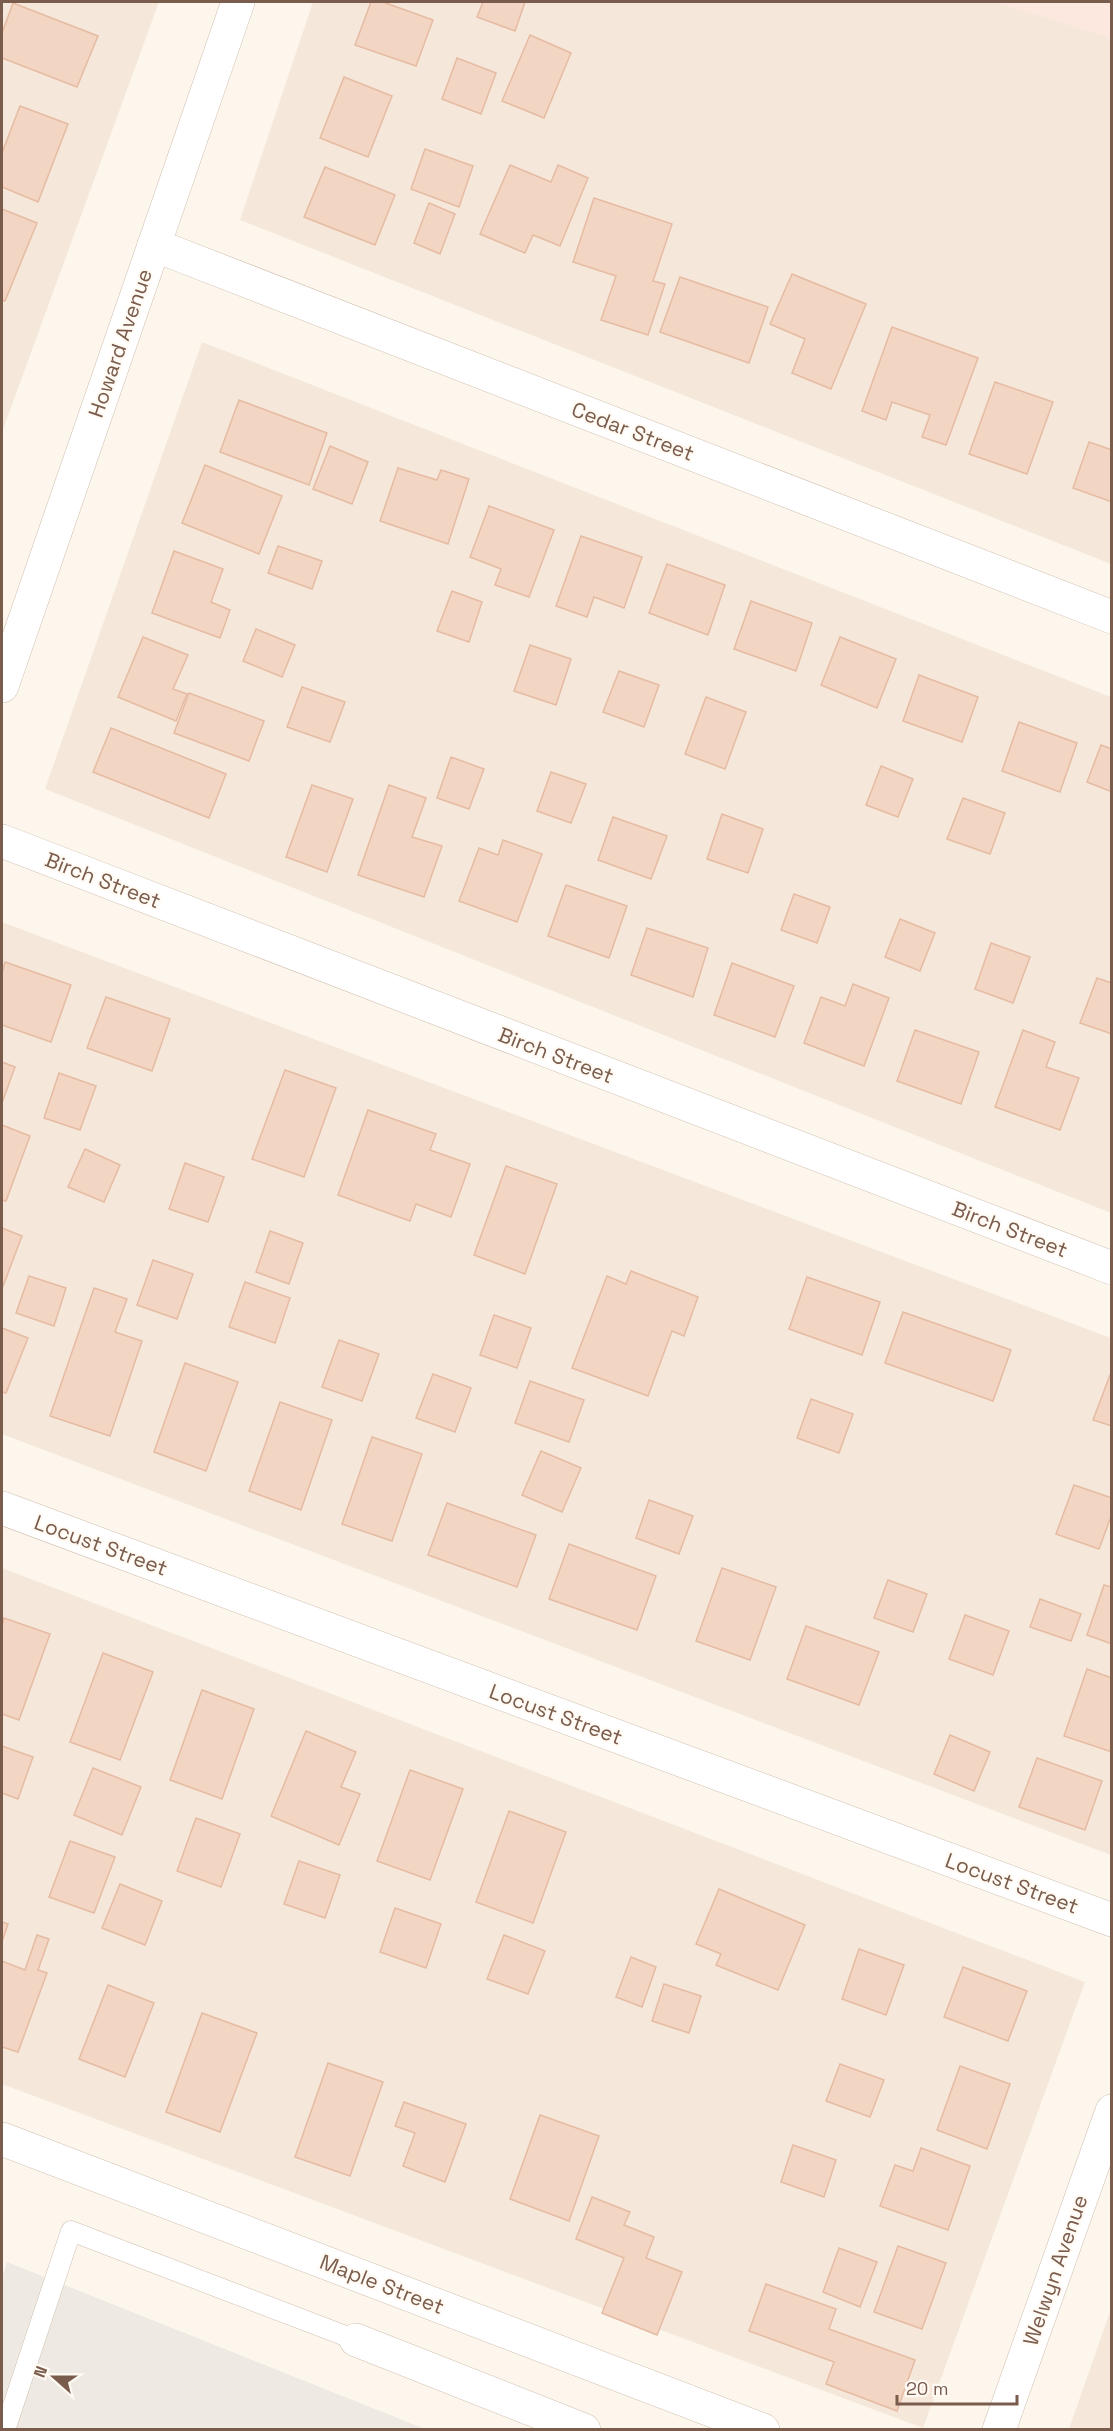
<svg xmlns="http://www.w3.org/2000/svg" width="1113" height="2431" viewBox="0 0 1113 2431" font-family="'Space Grotesk',sans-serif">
  <rect width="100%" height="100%" fill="#fdf6ec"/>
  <g fill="#f5e8da">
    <path d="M2 2H159L2 432Z"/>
    <path d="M313 2H1006L1111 37V564L240 220Z"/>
    <path d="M202 342 1111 697V1213L45 789Z"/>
    <path d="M2 922 1111 1338V1855L2 1434Z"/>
    <path d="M2 1568 1085 1982 923 2428 2 2084Z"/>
    <path d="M1111 2309V2429H1069Z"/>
  </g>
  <path fill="#fde8e0" d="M995 2H1111V38Z"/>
  <path fill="#efe9e4" d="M7 2262 425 2429 2 2430V2278Z"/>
  <g fill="#f3d5c3" stroke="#e6bba3" stroke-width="1.5">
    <path d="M371 2H383L433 20 416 66 355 45Z"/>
    <path d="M483 2H525L515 31 477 17Z"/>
    <path d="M13 3 98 36 77 87 2 58V33Z"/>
    <path d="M530 35 571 53 544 118 502 101Z"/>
    <path d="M457 58 496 73 481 114 442 99Z"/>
    <path d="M344 77 392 96 368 157 320 138Z"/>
    <path d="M20 106 68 124 38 202 2 187V153Z"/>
    <path d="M425 149 473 166 459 207 411 189Z"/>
    <path d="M510 165 551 182 558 165 588 178 560 246 533 235 525 253 480 234Z"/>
    <path d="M325 167 395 195 375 245 304 217Z"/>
    <path d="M594 198 672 224 653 281 665 284 648 335 601 320 616 276 573 262Z"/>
    <path d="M429 203 455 214 440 254 414 243Z"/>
    <path d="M2 209 37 223 5 301 2 300Z"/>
    <path d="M792 274 866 304 831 389 792 373 805 339 770 324Z"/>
    <path d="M680 277 768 307 749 363 660 332Z"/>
    <path d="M892 327 978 358 946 445 922 437 930 415 892 402 886 420 862 411Z"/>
    <path d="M995 382 1053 402 1027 474 969 454Z"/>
    <path d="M239 400 327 433 309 485 220 452Z"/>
    <path d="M1089 442 1112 450V502L1073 488Z"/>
    <path d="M330 446 368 462 352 504 313 489Z"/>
    <path d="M205 465 282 496 259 554 182 523Z"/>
    <path d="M398 468 437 480 441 470 469 479 448 544 380 521Z"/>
    <path d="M489 506 554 530 529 597 495 585 501 569 470 557Z"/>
    <path d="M581 536 642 557 624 608 594 597 587 617 556 606Z"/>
    <path d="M278 546 322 561 312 589 268 573Z"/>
    <path d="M174 551 223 569 211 602 230 610 220 638 152 613Z"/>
    <path d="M667 564 725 585 708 635 649 613Z"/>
    <path d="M452 591 482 602 469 642 437 631Z"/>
    <path d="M751 601 812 623 796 671 734 649Z"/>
    <path d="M256 629 295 645 282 677 243 661Z"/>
    <path d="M143 637 188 655 173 689 187 694 176 721 118 697Z"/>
    <path d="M840 637 896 659 877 708 821 685Z"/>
    <path d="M530 645 571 659 556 705 514 691Z"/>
    <path d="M619 671 659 685 644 727 603 712Z"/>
    <path d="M919 675 978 697 962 742 903 721Z"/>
    <path d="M302 687 345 702 330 742 287 727Z"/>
    <path d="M189 693 264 721 249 761 174 733Z"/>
    <path d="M706 697 746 712 725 769 685 754Z"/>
    <path d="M1019 722 1077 743 1060 792 1002 771Z"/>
    <path d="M111 728 226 774 209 818 93 772Z"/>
    <path d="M1101 745 1112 749V792L1087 782Z"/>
    <path d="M451 757 484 769 469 809 437 798Z"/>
    <path d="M881 766 913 779 898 817 866 805Z"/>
    <path d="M551 772 586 784 571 823 537 811Z"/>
    <path d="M312 785 353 799 327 872 286 857Z"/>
    <path d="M389 785 426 798 412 837 442 846 424 897 358 875Z"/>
    <path d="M963 798 1005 813 990 854 947 839Z"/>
    <path d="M722 814 763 829 748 873 707 859Z"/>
    <path d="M613 817 667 836 651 879 598 860Z"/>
    <path d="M503 840 542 854 517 922 459 901 479 848 498 855Z"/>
    <path d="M566 885 627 906 609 958 548 936Z"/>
    <path d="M794 894 830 907 817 943 781 930Z"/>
    <path d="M900 919 935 933 920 971 885 957Z"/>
    <path d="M647 928 708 948 693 997 631 975Z"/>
    <path d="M991 943 1030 957 1013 1003 975 989Z"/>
    <path d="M5 962 71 985 51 1042 2 1025V973Z"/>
    <path d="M732 963 794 986 775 1037 714 1015Z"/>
    <path d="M1097 978 1112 983V1034L1080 1023Z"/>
    <path d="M853 984 889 998 864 1066 804 1043 821 997 845 1006Z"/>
    <path d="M106 997 170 1019 152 1071 87 1048Z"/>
    <path d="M915 1030 979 1052 961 1104 897 1081Z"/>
    <path d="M1023 1030 1055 1042 1046 1067 1079 1078 1060 1130 995 1107Z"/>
    <path d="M2 1062 15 1067 2 1103Z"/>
    <path d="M285 1070 336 1088 304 1177 252 1159Z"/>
    <path d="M59 1073 96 1086 80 1130 44 1118Z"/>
    <path d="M368 1110 436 1134 430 1150 470 1164 451 1217 416 1204 410 1221 338 1195Z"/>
    <path d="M2 1125 30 1136 6 1201 2 1200Z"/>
    <path d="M85 1149 120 1165 104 1202 68 1187Z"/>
    <path d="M185 1163 224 1177 208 1222 169 1209Z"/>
    <path d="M506 1166 557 1184 525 1274 474 1255Z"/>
    <path d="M2 1228 22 1236 2 1289Z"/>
    <path d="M270 1231 303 1243 289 1284 256 1272Z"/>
    <path d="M153 1260 193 1274 177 1319 137 1305Z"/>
    <path d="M631 1271 698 1297 684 1336 672 1331 648 1396 572 1368 607 1276 626 1284Z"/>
    <path d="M29 1276 66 1288 54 1326 16 1313Z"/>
    <path d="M807 1277 880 1302 862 1355 789 1329Z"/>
    <path d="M245 1282 290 1298 275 1343 229 1327Z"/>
    <path d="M94 1288 127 1299 115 1332 142 1341 110 1436 50 1416Z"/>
    <path d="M903 1312 1011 1350 993 1401 885 1363Z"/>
    <path d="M494 1315 531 1328 517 1368 480 1355Z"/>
    <path d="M2 1328 28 1338 6 1393 2 1392Z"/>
    <path d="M339 1340 379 1354 362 1401 322 1387Z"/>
    <path d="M185 1363 238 1382 206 1471 154 1452Z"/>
    <path d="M433 1374 471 1388 455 1432 416 1418Z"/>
    <path d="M1110 1375 1112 1376V1426L1093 1420Z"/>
    <path d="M530 1381 584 1400 569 1442 515 1423Z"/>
    <path d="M811 1399 853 1414 839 1453 797 1438Z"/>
    <path d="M280 1402 332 1420 301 1510 249 1491Z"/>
    <path d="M372 1437 422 1454 392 1541 342 1524Z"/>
    <path d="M541 1451 581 1468 562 1512 522 1495Z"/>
    <path d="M1074 1485 1112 1498V1514L1099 1549 1056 1534Z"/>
    <path d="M649 1500 693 1516 679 1554 636 1538Z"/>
    <path d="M447 1503 536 1535 517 1587 428 1555Z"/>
    <path d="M569 1544 656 1576 637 1630 549 1599Z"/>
    <path d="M722 1568 776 1587 750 1660 696 1641Z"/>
    <path d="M888 1580 927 1594 913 1632 874 1618Z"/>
    <path d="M1104 1585 1112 1587V1644L1087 1635Z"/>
    <path d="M1040 1599 1081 1614 1071 1641 1030 1627Z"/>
    <path d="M965 1615 1009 1631 993 1675 949 1659Z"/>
    <path d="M4 1618 50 1634 19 1720 2 1714V1626Z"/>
    <path d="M806 1626 879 1652 859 1705 787 1679Z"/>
    <path d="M103 1653 153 1672 120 1760 70 1742Z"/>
    <path d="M1087 1669 1112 1678V1752L1064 1736Z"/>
    <path d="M202 1690 254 1709 222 1799 170 1780Z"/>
    <path d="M306 1731 356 1752 341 1787 360 1794 339 1845 271 1816Z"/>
    <path d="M950 1735 990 1752 974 1791 934 1774Z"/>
    <path d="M2 1746 33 1757 18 1799 2 1793Z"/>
    <path d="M1037 1758 1102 1781 1085 1830 1019 1807Z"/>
    <path d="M93 1768 141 1787 122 1835 74 1815Z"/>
    <path d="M410 1770 463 1789 430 1880 377 1861Z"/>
    <path d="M509 1811 566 1832 533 1923 476 1902Z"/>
    <path d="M196 1818 240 1834 221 1887 177 1871Z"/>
    <path d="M70 1841 115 1857 94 1913 49 1897Z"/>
    <path d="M299 1861 340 1875 325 1918 284 1904Z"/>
    <path d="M120 1884 162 1901 145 1945 102 1928Z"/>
    <path d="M719 1889 805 1925 778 1990 716 1965 721 1954 696 1944Z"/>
    <path d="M395 1908 441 1924 426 1968 380 1952Z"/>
    <path d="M2 1922 8 1924 2 1942Z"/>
    <path d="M37 1935 49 1939 38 1970 47 1973 18 2052 2 2047V1961L25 1970Z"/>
    <path d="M504 1935 545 1951 528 1994 487 1979Z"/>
    <path d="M859 1949 904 1965 886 2015 842 1999Z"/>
    <path d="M631 1957 656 1967 642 2007 616 1997Z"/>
    <path d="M963 1967 1027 1991 1008 2041 944 2017Z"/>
    <path d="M664 1984 701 1996 689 2033 652 2021Z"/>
    <path d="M108 1985 154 2003 125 2077 79 2059Z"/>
    <path d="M202 2013 257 2033 220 2132 166 2112Z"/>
    <path d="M328 2063 383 2082 350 2176 295 2157Z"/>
    <path d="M840 2064 884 2080 870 2117 826 2101Z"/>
    <path d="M960 2066 1010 2084 987 2149 937 2130Z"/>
    <path d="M404 2102 466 2124 445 2182 403 2166 415 2133 395 2126Z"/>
    <path d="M540 2115 599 2136 569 2221 510 2199Z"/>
    <path d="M793 2145 836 2160 824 2197 781 2182Z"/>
    <path d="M921 2148 970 2166 948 2230 880 2206 895 2165 913 2171Z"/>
    <path d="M592 2197 630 2212 624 2225 654 2237 646 2258 682 2272 657 2335 602 2313 624 2258 576 2239Z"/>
    <path d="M898 2246 946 2263 922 2329 874 2312Z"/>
    <path d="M839 2248 877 2262 860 2307 823 2292Z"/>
    <path d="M766 2284 836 2309 829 2329 915 2360 897 2411 826 2384 834 2362 749 2331Z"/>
  </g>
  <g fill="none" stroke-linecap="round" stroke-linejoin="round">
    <defs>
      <path id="service" d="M5 2430 71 2231 356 2340"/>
      <g id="minor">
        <path d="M154 245 1112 617"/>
        <path d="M2 686 238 2"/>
        <path d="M2 841 1112 1268"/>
        <path d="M2 1508 1112 1920"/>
        <path d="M2 2139 763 2430"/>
        <path d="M356 2340 584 2430"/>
        <path d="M999 2430 1112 2111"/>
      </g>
    </defs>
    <use href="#service" stroke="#d1beb0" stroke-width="21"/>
    <use href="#minor" stroke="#d1beb0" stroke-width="34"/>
    <use href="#service" stroke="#fff" stroke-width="20"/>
    <use href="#minor" stroke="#fff" stroke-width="33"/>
  </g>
  <g text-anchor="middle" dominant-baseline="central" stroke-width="4.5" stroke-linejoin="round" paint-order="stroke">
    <g font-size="21" fill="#7a5c4d" stroke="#fffaf3">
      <text transform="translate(120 343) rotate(-71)">Howard Avenue</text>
      <text transform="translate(633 431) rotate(21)">Cedar Street</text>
      <text transform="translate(103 880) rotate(21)">Birch Street</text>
      <text transform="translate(556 1055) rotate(21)">Birch Street</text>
      <text transform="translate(1010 1229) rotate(21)">Birch Street</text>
      <text transform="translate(101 1545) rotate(20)">Locust Street</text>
      <text transform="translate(556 1714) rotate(20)">Locust Street</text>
      <text transform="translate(1012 1883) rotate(20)">Locust Street</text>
      <text transform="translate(1055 2270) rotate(-71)">Welwyn Avenue</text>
      <text transform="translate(382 2284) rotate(21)">Maple Street</text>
    </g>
  </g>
  <rect width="1113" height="2431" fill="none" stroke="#7a5c4d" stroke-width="6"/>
  <g transform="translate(54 2377) rotate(291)" stroke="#fffaf3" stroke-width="4.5" paint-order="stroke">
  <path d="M0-4.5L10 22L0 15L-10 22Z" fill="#7a5c4d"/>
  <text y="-9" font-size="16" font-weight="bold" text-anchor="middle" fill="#7a5c4d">N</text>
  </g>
  <path d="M897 2395v9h120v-9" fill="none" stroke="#7a5c4d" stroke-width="3"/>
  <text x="906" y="2395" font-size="18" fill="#7a5c4d" stroke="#fffaf3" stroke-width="4.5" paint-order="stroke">20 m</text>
</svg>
